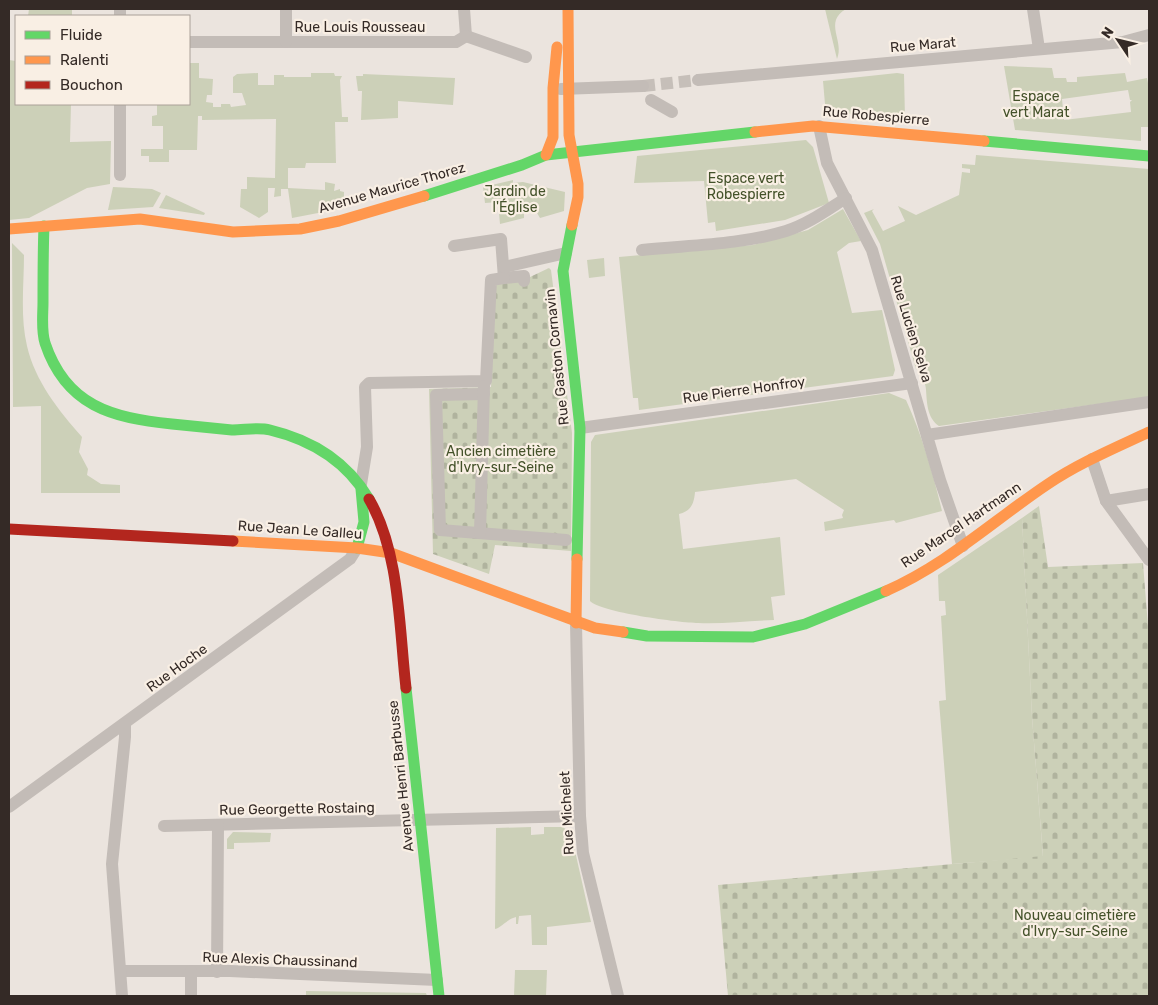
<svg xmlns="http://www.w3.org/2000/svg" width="1158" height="1005" viewBox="0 0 1158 1005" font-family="Rubik,sans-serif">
  <defs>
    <pattern id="cemetery-stones" width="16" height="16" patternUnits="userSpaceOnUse" patternTransform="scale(1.25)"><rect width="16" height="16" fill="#ccd0b8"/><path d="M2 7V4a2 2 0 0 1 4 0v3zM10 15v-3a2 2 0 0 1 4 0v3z" fill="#b0b39e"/></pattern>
  </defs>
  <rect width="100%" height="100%" fill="#ebe4de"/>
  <g fill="#ccd0b8" fill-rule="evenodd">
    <path d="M29 9H72V16H28Z"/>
    <path d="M825 9H846C823 22 845 41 837 59Z"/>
    <path d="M9 60 16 61V104H71L70 142 111 141 110 184 87 188 29 218 9 220Z"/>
    <path d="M189 63H199V78L213 79 212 95H207L206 102 213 103V107H221V104H230L231 107 246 105 242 93H233V77L237 74 258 73V85H274V75H284V77H311V73H334L335 76H342L340 80 342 117H348V122H335L336 163H306L305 168H288V188L325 190V182L335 184 334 191 340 189V191L344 192V208L292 218 288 189H281V196L274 197 275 188H268V212L259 218 240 207 241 189H247V177L275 178 276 119 202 120V116H198L197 150H169V162H149V156H141V149H163V126H152V116L157 115V104H189Z"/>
    <path d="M1004 66 1052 68 1054 78H1066L1067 82H1077V77L1125 73 1127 82 1147 78 1149 88V127H1141V141L1015 130ZM1128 90 1130 100H1132L1130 102 1131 112 1064 120 1062 99Z"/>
    <path d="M897 73 904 74 905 119 831 112 825 104 823 81Z"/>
    <path d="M363 74 455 78 453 105 398 101V118L361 120 362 91H358L356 76H363Z"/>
    <path d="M806 140 813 147 829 203 785 220 716 231 715 222 708 223 704 181 634 183 637 156Z"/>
    <path d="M976 155 1149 169V397L939 426C927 418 927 403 926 390 926 384 922 377 920 371L916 369 880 244 864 213 874 209 872 211 883 231 905 221 898 206 916 215 959 195 962 172 970 173V169L962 168V164L975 165Z"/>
    <path d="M513 180V183L523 182 565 192 564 211 540 218 534 208 524 212V218L500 224 498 202 485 203 483 187Z"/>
    <path d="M113 187 152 189 161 193 153 207 108 210Z"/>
    <path d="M166 195 205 213 204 215 159 208Z"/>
    <path d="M843 209 861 241 849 243 837 252 852 313 882 310 895 370 893 376 639 410 638 398H633L619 257 753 245 808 230Z"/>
    <path d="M12 243 24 255C24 284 20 317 27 346 35 381 59 411 82 437L79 452 88 469 87 475 101 484 120 485V493H41V406L13 407Z"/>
    <path d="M604 258 605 276 589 278 587 260Z"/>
    <path d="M889 393 906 400C922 435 933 473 942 511L896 523 894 520 825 531 824 522 843 518 842 515 844 510 796 479 695 492C694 504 691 511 679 514L683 549 780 537 785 595 771 597 774 620C749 621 723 624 698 623 681 623 599 612 590 601L591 442 595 435Z"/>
    <path d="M1022 518 1032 717 1043 857 952 864 939 701 946 700 941 616 946 615 945 601H939L938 575Z"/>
    <path d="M531 827V835L544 834V827H563L573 836 575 851 591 922 547 927V945H532L531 915 519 916 518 924H516V917C507 919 502 927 495 929L496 828Z"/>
    <path d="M233 832 271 833 270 842 234 843V849H227V839Z"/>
    <path d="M515 970H547L546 996H514Z"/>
    <path d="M306 991 426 993 427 996H306Z"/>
  </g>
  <g fill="url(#cemetery-stones)">
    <path d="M549 268 551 270 572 433 571 551 495 545 489 574 433 554 429 389 491 387 496 283 530 277Z"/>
    <path d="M1039 506 1048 567 1143 563 1149 639V996H728L718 885 1043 856 1032 717 1022 518Z"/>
  </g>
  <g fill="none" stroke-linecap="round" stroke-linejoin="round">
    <path stroke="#c6bfb9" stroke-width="12" stroke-dasharray="12 6" stroke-linecap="butt" d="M643 86 698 80"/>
    <g stroke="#c3bcb7" stroke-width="12">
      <path d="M120 9V16"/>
      <path d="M464 9 466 36"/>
      <path d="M1033 9 1039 49"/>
      <path d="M466 36 526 57"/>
      <path d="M189 42H456L466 36"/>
      <path d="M286 42V9"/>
      <path d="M698 80 1123 42 1149 35"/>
      <path d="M561 89 643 86"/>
      <path d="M651 100 672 112"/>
      <path d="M819 126 827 163 872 250 940 480 963 546"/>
      <path d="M120 175V104"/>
      <path d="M454 246 501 239 504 278 524 276V281"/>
      <path d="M642 250C689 245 740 245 786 231 808 224 827 210 846 198"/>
      <path d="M504 267 566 253"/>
      <path d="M484 394 436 395 440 530 566 540"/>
      <path d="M580 428 912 383"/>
      <path d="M927 435 1149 402"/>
      <path d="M1092 459 1106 501 1149 560"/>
      <path d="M361 484 367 447 365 387 369 383 486 381 491 280 504 278"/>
      <path d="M1106 501 1149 494"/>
      <path d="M480 533 484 386"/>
      <path d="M576 623 580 816 583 853 618 996"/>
      <path d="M9 807 350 559 357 548"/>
      <path d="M164 826 580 816"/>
      <path d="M121 971H230L437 980"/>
      <path d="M217 972 218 825"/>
      <path d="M122 996 112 864 125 737V724"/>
      <path d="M191 996V971"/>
    </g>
    <g stroke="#63d668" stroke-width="11">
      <path d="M984 141 1149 156"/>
      <path d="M424 196 522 165 546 155 755 132"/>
      <path d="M572 225 563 271 580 428 577 559"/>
      <path d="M44 226C43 251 43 276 43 302 43 315 41 330 45 343 66 406 112 418 172 424 192 426 212 428 232 430 245 430 258 427 270 430 312 440 347 462 369 499"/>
      <path d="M357 548 364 522 361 489"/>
      <path d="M623 632 647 636 753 637 805 624 886 591"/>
      <path d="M406 688 439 996"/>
    </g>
    <g stroke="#ff974d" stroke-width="11">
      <path d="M568 9 569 135 578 184V197L572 225"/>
      <path d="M755 132 813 126 984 141"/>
      <path d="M546 155 553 137V88L557 47"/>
      <path d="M9 229 140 219 233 232 300 229 339 221 424 196"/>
      <path d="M233 541 357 548 391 553 595 628 623 632"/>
      <path d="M886 591C946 565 994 520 1048 484 1079 463 1115 448 1149 432"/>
      <path d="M576 623 577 559"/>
    </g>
    <g stroke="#b3261e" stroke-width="11">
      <path d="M369 499C400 552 399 628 406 688"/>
      <path d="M9 529 233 541"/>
    </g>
  </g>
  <g text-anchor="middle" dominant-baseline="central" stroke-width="4.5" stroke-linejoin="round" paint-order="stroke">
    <g font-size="14" fill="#342a26" stroke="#f9efe4">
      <text x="360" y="27">Rue Louis Rousseau</text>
      <text transform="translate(923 45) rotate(-5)">Rue Marat</text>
      <text transform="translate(876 116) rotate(5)">Rue Robespierre</text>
      <text transform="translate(392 188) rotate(-16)">Avenue Maurice Thorez</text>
      <text transform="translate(911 329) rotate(73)">Rue Lucien Selva</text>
      <text transform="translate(557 357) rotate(-96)">Rue Gaston Cornavin</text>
      <text transform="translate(744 390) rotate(-8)">Rue Pierre Honfroy</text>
      <text transform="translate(961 525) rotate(-34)">Rue Marcel Hartmann</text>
      <text transform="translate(300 530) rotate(4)">Rue Jean Le Galleu</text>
      <text transform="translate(177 668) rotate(-36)">Rue Hoche</text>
      <text transform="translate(401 776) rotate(-96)">Avenue Henri Barbusse</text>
      <text transform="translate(297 809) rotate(-1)">Rue Georgette Rostaing</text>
      <text transform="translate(567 813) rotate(-93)">Rue Michelet</text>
      <text transform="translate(280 960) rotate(2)">Rue Alexis Chaussinand</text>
    </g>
    <g font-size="14" fill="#44522a" stroke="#f9efe4">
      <text x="1036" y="96">Espace<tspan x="1036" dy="16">vert Marat</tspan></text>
      <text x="746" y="178">Espace vert<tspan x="746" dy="16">Robespierre</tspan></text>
      <text x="515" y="191">Jardin de<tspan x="515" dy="16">l'Église</tspan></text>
      <text x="501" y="451">Ancien cimetière<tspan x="501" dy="16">d'Ivry-sur-Seine</tspan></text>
      <text x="1075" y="915">Nouveau cimetière<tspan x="1075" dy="16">d'Ivry-sur-Seine</tspan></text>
    </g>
  </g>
  <rect width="1158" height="1005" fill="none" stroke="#342a26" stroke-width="20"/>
  <rect x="15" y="15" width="175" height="90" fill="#f9efe4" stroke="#aaa098"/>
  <rect x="25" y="31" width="25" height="8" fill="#63d668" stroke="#aaa098"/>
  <text x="60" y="40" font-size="15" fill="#342a26">Fluide</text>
  <rect x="25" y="56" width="25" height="8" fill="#ff974d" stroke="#aaa098"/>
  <text x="60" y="65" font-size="15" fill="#342a26">Ralenti</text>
  <rect x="25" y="81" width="25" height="8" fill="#b3261e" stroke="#aaa098"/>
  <text x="60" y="90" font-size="15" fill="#342a26">Bouchon</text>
  <g transform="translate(1118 40) rotate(305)" stroke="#f9efe4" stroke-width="4" paint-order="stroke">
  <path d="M0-4L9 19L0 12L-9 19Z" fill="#342a26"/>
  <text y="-8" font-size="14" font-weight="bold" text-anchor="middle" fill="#342a26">N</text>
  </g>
</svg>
